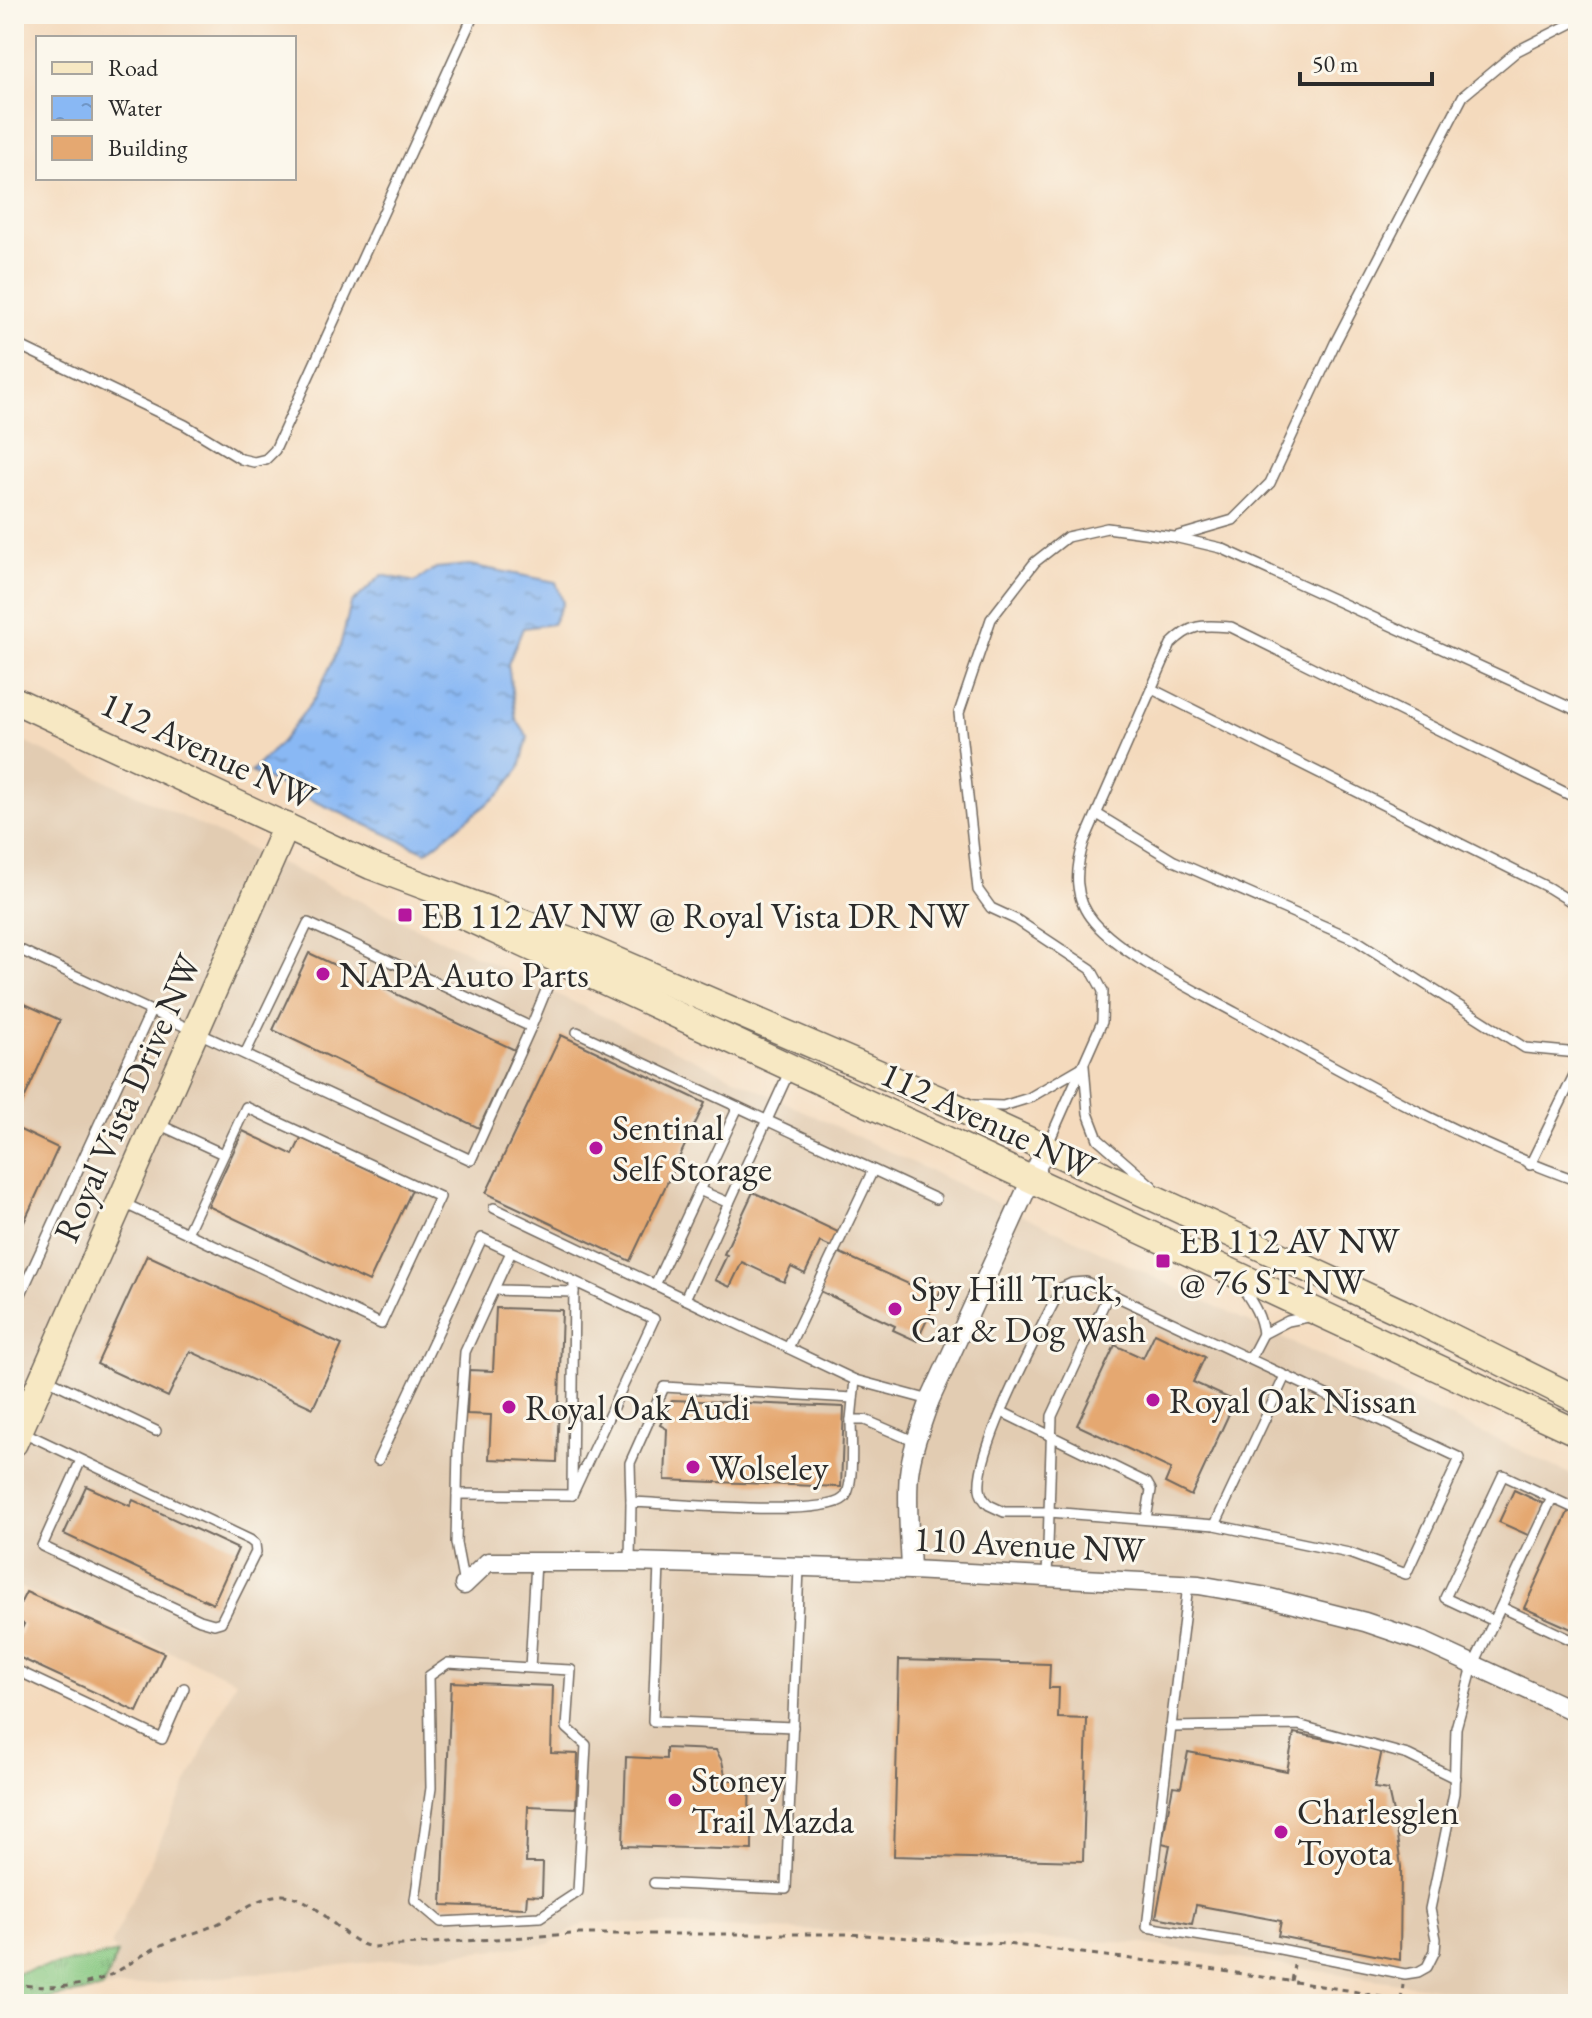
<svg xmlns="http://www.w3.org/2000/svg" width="1592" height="2018" viewBox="0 0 1592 2018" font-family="'EB Garamond',serif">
  <defs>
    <pattern id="grass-tufts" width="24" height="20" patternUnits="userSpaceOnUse" patternTransform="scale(2)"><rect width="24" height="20" fill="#83c67e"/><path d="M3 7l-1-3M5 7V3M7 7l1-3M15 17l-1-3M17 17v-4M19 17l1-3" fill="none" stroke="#6ba167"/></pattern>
    <pattern id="water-ripples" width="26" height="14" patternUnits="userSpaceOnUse" patternTransform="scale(2)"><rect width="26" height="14" fill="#89b8f4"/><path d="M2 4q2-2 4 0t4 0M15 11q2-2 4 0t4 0" fill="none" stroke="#7096c6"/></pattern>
  </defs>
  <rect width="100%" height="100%" fill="#fbf7ec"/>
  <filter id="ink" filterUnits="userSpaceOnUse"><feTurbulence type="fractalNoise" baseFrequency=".0125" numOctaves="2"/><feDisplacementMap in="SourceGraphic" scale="16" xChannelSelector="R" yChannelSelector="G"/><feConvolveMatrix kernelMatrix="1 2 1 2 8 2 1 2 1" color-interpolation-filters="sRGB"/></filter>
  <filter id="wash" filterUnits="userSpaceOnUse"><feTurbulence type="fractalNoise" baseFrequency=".006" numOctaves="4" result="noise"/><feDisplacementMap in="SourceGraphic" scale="32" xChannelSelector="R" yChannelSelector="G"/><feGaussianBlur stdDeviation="1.8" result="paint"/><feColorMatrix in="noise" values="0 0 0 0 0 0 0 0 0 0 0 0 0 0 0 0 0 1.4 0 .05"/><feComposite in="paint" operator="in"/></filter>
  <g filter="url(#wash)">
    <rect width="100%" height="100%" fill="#f4dabd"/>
    <path fill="#e2ccb2" d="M14 737 1578 1478V2004H1516L1492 1997 1137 1943 587 1922 548 1944 102 1989 118 1954 111 1945 236 1680 14 1585Z"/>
    <path fill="url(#grass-tufts)" stroke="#577854" stroke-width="2" d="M118 1953 102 1989 14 2004V1973Z"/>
    <path fill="url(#water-ripples)" stroke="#5a7290" stroke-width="2" d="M469 565 556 582 563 603 552 624 523 628 508 664 516 719 528 737 520 768 501 793 426 852 251 772 281 742 315 698 340 646 351 604 382 575 415 582 436 568Z"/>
    <g id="blocks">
      <g fill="#e5a871">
        <path d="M309 953 515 1050 479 1128 273 1030Z"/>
        <path d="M14 999 60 1020 14 1121Z"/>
        <path d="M561 1035 705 1103 630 1261 486 1193Z"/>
        <path d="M14 1127 58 1148 14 1244Z"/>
        <path d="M243 1131 293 1155 301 1138 412 1190 369 1282 208 1206Z"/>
        <path d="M753 1192 840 1233 833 1248 820 1242 805 1274 791 1267 784 1282 742 1262 730 1287 715 1280 727 1255 724 1254Z"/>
        <path d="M838 1252 913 1286 918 1277 942 1288 917 1341 893 1330 895 1326 820 1291Z"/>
        <path d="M147 1255 342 1345 313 1408 190 1351 168 1397 97 1364Z"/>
        <path d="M496 1308 562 1310 557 1462 489 1459 491 1415 467 1414 469 1370 493 1371Z"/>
        <path d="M1155 1333 1205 1357 1193 1382 1235 1401 1191 1496 1165 1483 1171 1469 1077 1425 1115 1345 1143 1358Z"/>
        <path d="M672 1400 844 1407 841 1487 665 1480 667 1429 660 1425Z"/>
        <path d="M86 1486 130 1506 133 1500 238 1549 213 1604 64 1534Z"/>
        <path d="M1514 1490 1544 1504 1530 1536 1499 1522Z"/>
        <path d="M1569 1510 1578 1514V1632L1524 1608Z"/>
        <path d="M26 1592 164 1653 137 1712 14 1655V1646L24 1624 14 1620V1616Z"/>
        <path d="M899 1660 1050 1664 1049 1688H1059L1058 1718 1087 1719 1083 1861 894 1856Z"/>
        <path d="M451 1682 553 1686 551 1753 578 1754 576 1808 528 1806 526 1863H543L542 1896 527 1895 526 1908 442 1905Z"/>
        <path d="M1294 1733 1382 1750 1374 1788 1388 1790 1395 1822 1401 1867 1400 1960 1278 1936 1281 1921 1196 1905 1192 1924 1156 1917 1170 1845 1162 1843 1173 1786 1181 1787 1188 1752 1287 1771Z"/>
        <path d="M666 1748 716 1750 722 1761 726 1780H750L749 1814 752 1826V1850L623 1846 626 1757 666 1759Z"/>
      </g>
    </g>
  </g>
  <g filter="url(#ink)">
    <use href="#blocks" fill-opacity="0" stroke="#71685e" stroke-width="2"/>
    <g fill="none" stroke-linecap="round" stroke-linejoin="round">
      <defs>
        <g id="lane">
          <path d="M14 343 185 425 241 459 254 462 266 459 275 450 474 14"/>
          <path d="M1178 536 1233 520 1270 483 1335 343 1463 96 1517 51 1578 20"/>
          <path d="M1152 689 1549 888 1578 906"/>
          <path d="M1578 799 1231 627C1203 625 1192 623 1171 644L1084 842C1075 870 1073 898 1094 922 1122 955 1196 991 1236 1013 1348 1074 1458 1139 1578 1181"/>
          <path d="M1097 814 1174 861 1356 940 1525 1048 1578 1053"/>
          <path d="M14 947 471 1160 531 1027 558 961"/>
          <path d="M577 1032 738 1107 655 1285"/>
          <path d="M245 1054 308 923 531 1027"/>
          <path d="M973 1105 1003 1106 1029 1098 1084 1066 1088 1113 1098 1139 1152 1186"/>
          <path d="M246 1107 440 1197 381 1324 187 1233Z"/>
          <path d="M738 1107 936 1199"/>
          <path d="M158 1124 223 1154"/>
          <path d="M1047 1146 1102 1022 1103 991 1091 969 1017 920 991 908 978 890 959 713 991 619 1035 562 1067 537 1107 528 1174 537 1221 548 1578 711"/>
          <path d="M1530 1165 1578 1067"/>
          <path d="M699 1190 729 1203"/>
          <path d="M121 1202 187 1233"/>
          <path d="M494 1208 685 1299 789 1072"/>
          <path d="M1086 1282 1460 1458 1406 1574 1349 1553 1215 1525 1049 1512H1004L989 1505C984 1501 981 1496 980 1489 976 1448 1041 1329 1061 1288L1072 1283Z"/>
          <path d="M1240 1284C1251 1301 1261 1314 1263 1334L1288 1321 1313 1316"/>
          <path d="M494 1290 574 1292"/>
          <path d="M685 1299 855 1380 930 1400"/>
          <path d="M14 1309 151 1011"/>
          <path d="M788 1348 873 1170"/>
          <path d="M1250 1359 1263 1334"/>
          <path d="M47 1379 156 1431"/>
          <path d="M855 1380 851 1420H865L916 1442"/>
          <path d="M1002 1412 1147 1483 1151 1490 1146 1519"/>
          <path d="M23 1432 250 1540 255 1544 256 1552 221 1622 214 1624 200 1620 42 1546 81 1460"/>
          <path d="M378 1460 482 1238 654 1319 572 1495"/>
          <path d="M572 1492 574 1282"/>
          <path d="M457 1494 572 1495"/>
          <path d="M1552 1498 1578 1510"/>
          <path d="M631 1502 630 1463 664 1387 853 1398"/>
          <path d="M1215 1525 1285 1376"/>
          <path d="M630 1562 631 1502C666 1503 824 1518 844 1498 855 1487 851 1436 851 1420"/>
          <path d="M659 1564 653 1721 793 1727"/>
          <path d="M1047 1578 1052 1416 1109 1293"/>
          <path d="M464 1585 456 1543 458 1448 465 1352 511 1252"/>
          <path d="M1188 1585 1147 1927 1275 1948 1405 1974 1418 1972 1427 1967 1435 1951 1436 1939 1430 1909 1454 1793 1456 1728 1473 1666 1552 1498 1503 1475 1445 1598 1494 1621"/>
          <path d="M1501 1607 1578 1643"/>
          <path d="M530 1668 448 1663 429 1676 431 1788 415 1900 441 1922 540 1917 578 1892 586 1745 567 1728 571 1670 530 1668 536 1562"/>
          <path d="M14 1669 162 1739 184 1688"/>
          <path d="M1170 1727 1298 1725 1408 1755 1455 1778"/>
          <path d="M654 1883 786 1889 799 1568"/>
        </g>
        <g id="street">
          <path d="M911 1570C910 1539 906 1506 909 1474 912 1448 922 1424 930 1400L1045 1149"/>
          <path d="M464 1585 488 1562H630L911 1570 1199 1585 1262 1596 1365 1622 1424 1642 1578 1713"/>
        </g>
        <g id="secondary">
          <path d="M14 700 371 866 569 940 950 1104 1401 1312 1578 1400"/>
          <path d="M453 911 1578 1433"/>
          <path d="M14 1443 286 826"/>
        </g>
      </defs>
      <use href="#lane" stroke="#71685e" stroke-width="12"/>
      <use href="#street" stroke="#71685e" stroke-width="21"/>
      <use href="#secondary" stroke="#71685e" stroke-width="29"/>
      <g stroke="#71685e" stroke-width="3" stroke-dasharray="6 6" stroke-linecap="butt">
        <path d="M1291 1981 1294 1965"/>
        <path d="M14 1983C45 1990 88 1988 116 1972 132 1963 147 1951 164 1944 183 1935 203 1932 221 1922 240 1912 261 1895 283 1895 320 1897 338 1940 372 1947L571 1934H848L1006 1944 1190 1966 1347 1990 1414 2004"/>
        <path d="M1401 2001 1403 1985"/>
      </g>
      <use href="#lane" stroke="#fff" stroke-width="9"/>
      <use href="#street" stroke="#fff" stroke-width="18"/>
      <use href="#secondary" stroke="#f7e8c3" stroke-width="26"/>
    </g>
  </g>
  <g fill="#b5179e" stroke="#fbf7ec" stroke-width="3">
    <rect x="397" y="907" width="16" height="16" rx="4"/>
    <circle cx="323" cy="974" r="8"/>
    <circle cx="596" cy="1148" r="8"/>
    <rect x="1155" y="1253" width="16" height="16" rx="4"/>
    <circle cx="895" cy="1309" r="8"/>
    <circle cx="1153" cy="1400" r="8"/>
    <circle cx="509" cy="1407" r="8"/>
    <circle cx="693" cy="1467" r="8"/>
    <circle cx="675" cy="1800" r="8"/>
    <circle cx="1281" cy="1832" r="8"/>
  </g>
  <g text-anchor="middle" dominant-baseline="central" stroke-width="6" stroke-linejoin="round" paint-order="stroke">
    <g font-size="36" fill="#2b2b2b" stroke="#fbf7ec">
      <text transform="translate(208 750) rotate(25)">112 Avenue NW</text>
      <text transform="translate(127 1098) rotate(-66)">Royal Vista Drive NW</text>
      <text transform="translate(988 1120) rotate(25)">112 Avenue NW</text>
      <text transform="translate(1029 1544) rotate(3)">110 Avenue NW</text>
    </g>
    <g font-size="36" fill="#2b2b2b" stroke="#fbf7ec" text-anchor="start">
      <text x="421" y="915">EB 112 AV NW @ Royal Vista DR NW</text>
      <text x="339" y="974">NAPA Auto Parts</text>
      <text x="612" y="1127">Sentinal<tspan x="612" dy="41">Self Storage</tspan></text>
      <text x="1179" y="1240">EB 112 AV NW<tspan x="1179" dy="41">@ 76 ST NW</tspan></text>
      <text x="911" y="1288">Spy Hill Truck,<tspan x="911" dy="41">Car &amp; Dog Wash</tspan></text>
      <text x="1169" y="1400">Royal Oak Nissan</text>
      <text x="525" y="1407">Royal Oak Audi</text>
      <text x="709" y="1467">Wolseley</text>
      <text x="691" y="1779">Stoney<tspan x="691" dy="41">Trail Mazda</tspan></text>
      <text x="1297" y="1811">Charlesglen<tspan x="1297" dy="41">Toyota</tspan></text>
    </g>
  </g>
  <rect width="1592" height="2018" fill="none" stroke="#fbf7ec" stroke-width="48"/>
  <rect x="36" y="36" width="260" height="144" fill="#fbf7ec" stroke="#a8a59f" stroke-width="2"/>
  <rect x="52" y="62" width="40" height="12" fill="#f7e8c3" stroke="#a8a59f" stroke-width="2"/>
  <text x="108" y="76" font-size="24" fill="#2b2b2b">Road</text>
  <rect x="52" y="96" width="40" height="24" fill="url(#water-ripples)" stroke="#a8a59f" stroke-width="2"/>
  <text x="108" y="116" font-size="24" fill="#2b2b2b">Water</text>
  <rect x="52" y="136" width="40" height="24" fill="#e5a871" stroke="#a8a59f" stroke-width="2"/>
  <text x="108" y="156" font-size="24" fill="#2b2b2b">Building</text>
  <path d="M1300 72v12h132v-12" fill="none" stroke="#2b2b2b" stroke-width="4"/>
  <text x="1312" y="72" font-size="24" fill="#2b2b2b" stroke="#fbf7ec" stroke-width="6" paint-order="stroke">50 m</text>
</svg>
